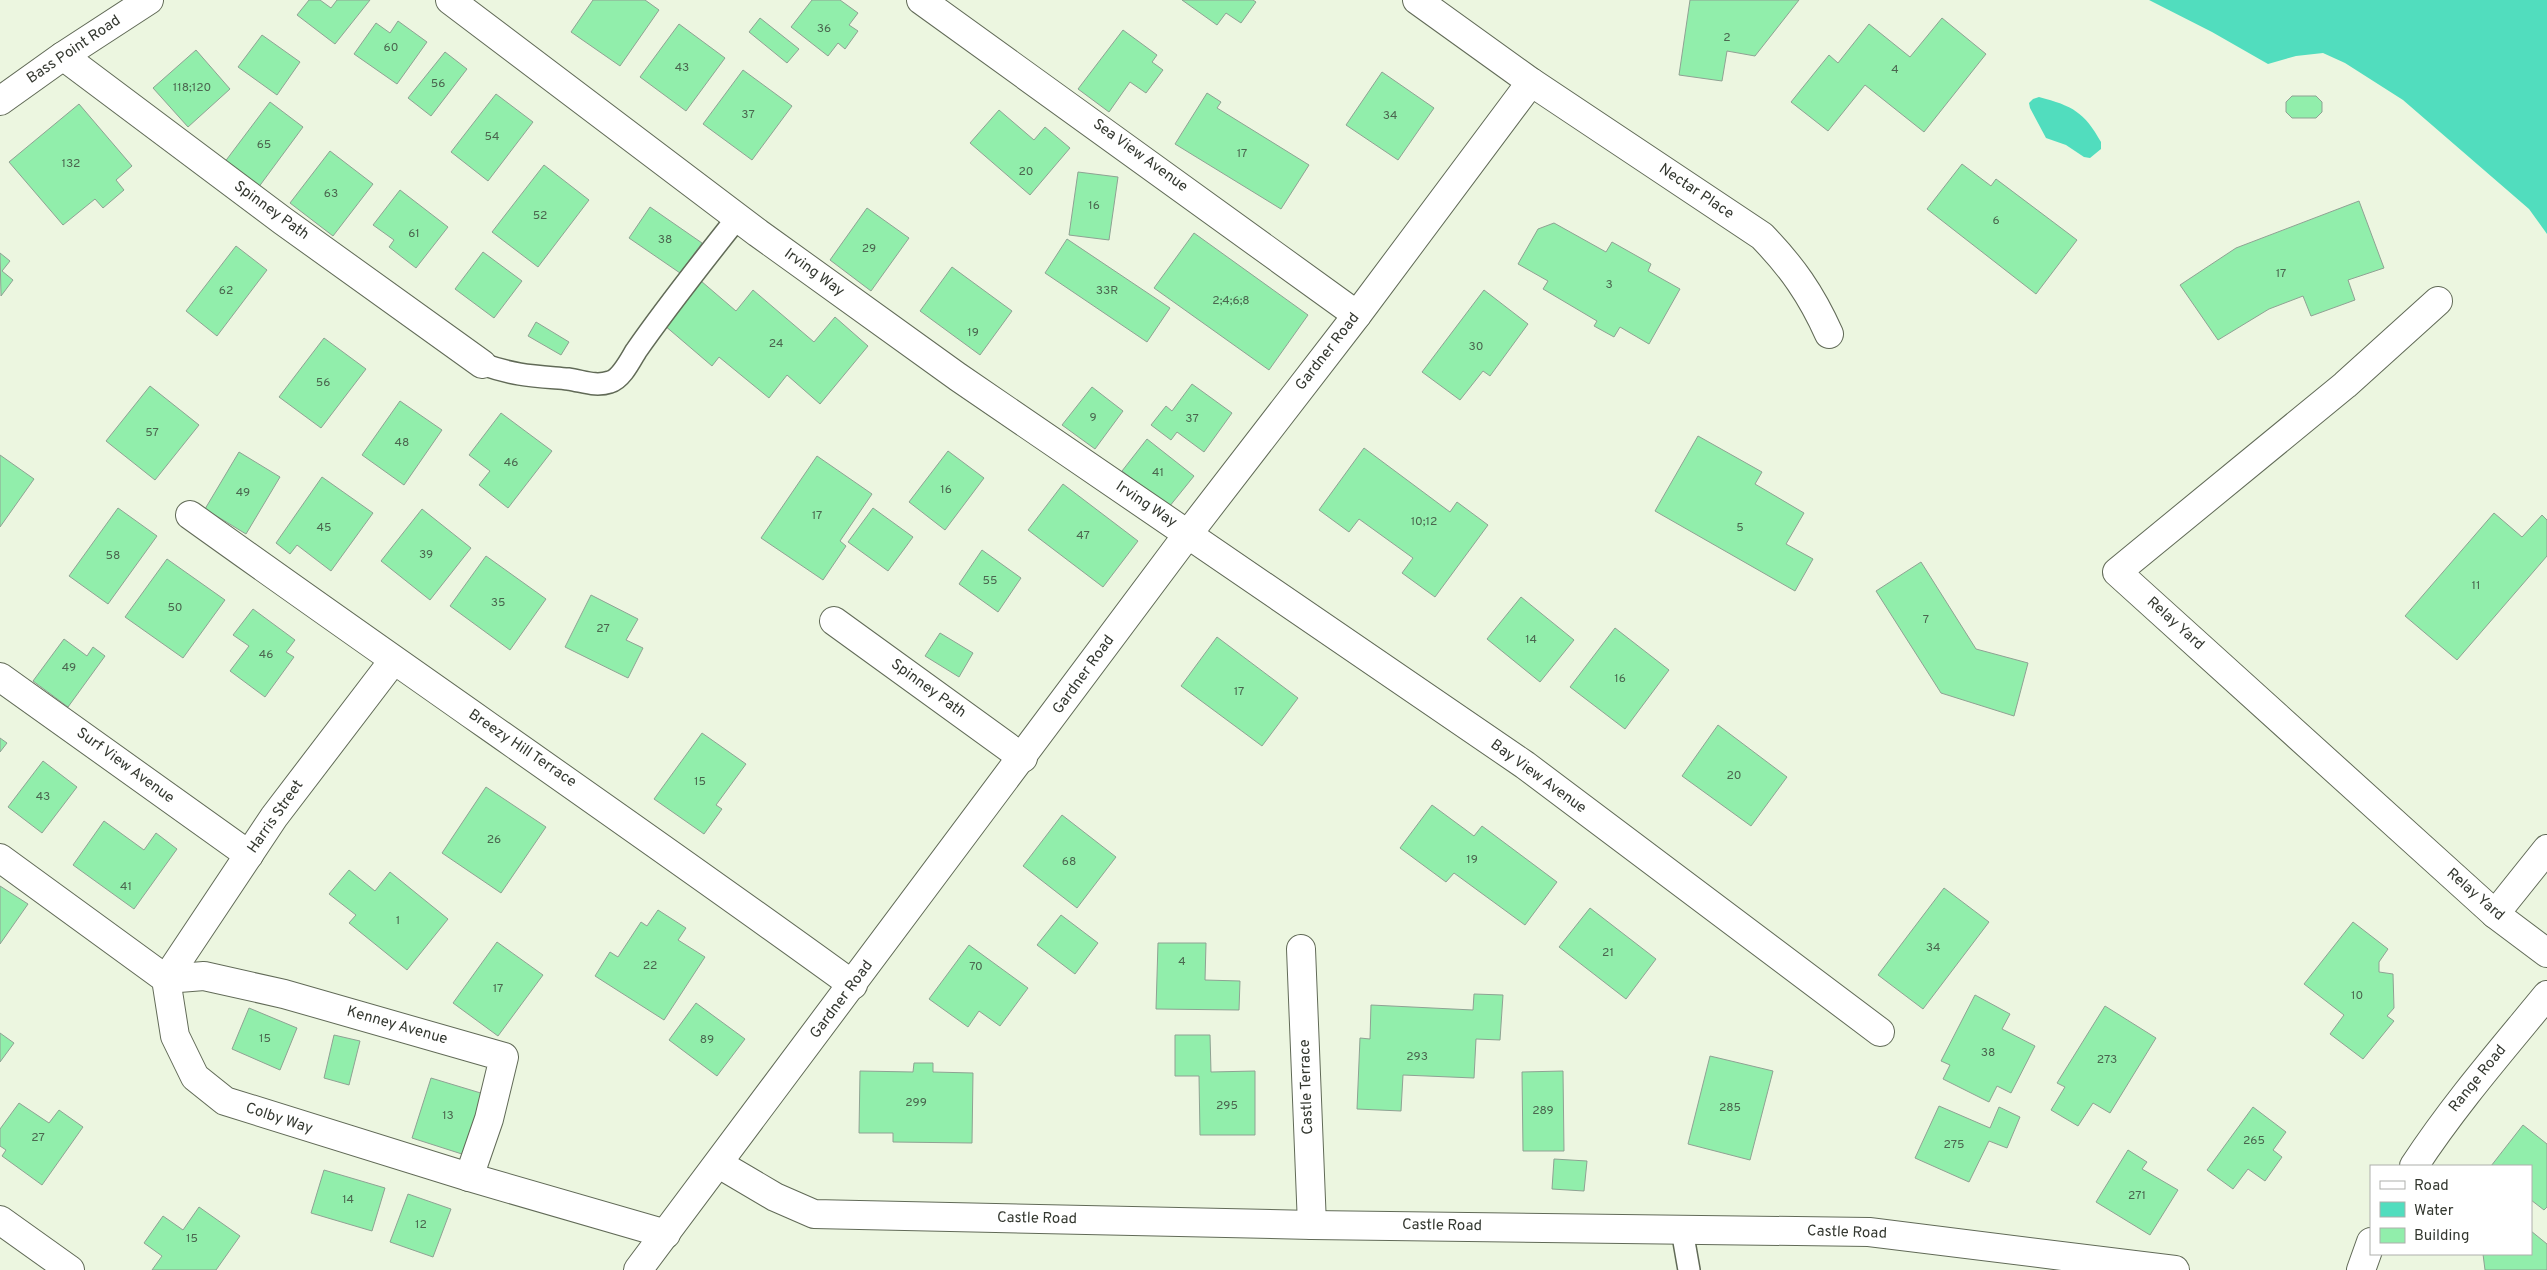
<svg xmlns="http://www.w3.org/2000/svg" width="2547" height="1270" viewBox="0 0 2547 1270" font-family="Overpass,sans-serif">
  <rect width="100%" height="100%" fill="#ecf6e0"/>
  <g fill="#51ddbe">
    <path d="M2149 0H2547V234L2529 209 2403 100 2345 63 2323 53 2296 56 2268 64 2212 32Z"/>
    <path d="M2039 97C2073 106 2084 112 2101 142V149L2090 158 2084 157 2066 145 2046 138 2030 108 2029 103 2033 99Z"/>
  </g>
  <g fill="#91eeab" stroke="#8fa293">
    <path d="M309 0H320L331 8 337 0H370L335 44 297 15Z"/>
    <path d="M593 0H645L659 10 620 66 571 32Z"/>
    <path d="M812 0H840L858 13 849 25 858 31 845 49 838 43 828 56 791 27Z"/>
    <path d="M1182 0H1253L1256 2 1241 23 1226 13 1217 25Z"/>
    <path d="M1690 0H1799L1755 56 1727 51 1722 81 1679 75Z"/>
    <path d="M760 18 799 49 787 63 749 32Z"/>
    <path d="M1942 18 1986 54 1924 132 1865 85 1828 131 1791 102 1829 55 1838 63 1869 24 1910 57Z"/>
    <path d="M398 21 427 42 397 84 354 54 376 23 390 33Z"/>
    <path d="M679 24 725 58 686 111 640 77Z"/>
    <path d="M1123 30 1157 55 1152 62 1163 70 1146 93 1130 82 1109 112 1078 89Z"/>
    <path d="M262 35 300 62 277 95 238 67Z"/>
    <path d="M196 50 230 89 188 127 153 88Z"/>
    <path d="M445 52 467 69 431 116 408 98Z"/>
    <path d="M743 70 792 106 752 160 703 124Z"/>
    <path d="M1382 72 1434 108 1398 160 1346 125Z"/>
    <path d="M1207 93 1221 102 1217 108 1309 165 1281 209 1175 144Z"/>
    <path d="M496 94 533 122 488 181 451 152Z"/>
    <path d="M2292 96H2316L2322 102V112L2316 118H2292L2286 112V102Z"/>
    <path d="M270 102 303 127 258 188 224 163Z"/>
    <path d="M79 104 132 166 116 180 124 190 103 208 95 199 63 225 9 162Z"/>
    <path d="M999 110 1034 140 1045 127 1070 148 1030 195 970 143Z"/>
    <path d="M330 151 373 184 333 236 290 203Z"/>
    <path d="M1962 164 1991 186 1996 179 2077 240 2036 294 1927 209Z"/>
    <path d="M544 165 589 200 538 267 492 232Z"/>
    <path d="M1078 172 1118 177 1109 240 1069 235Z"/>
    <path d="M400 190 448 227 416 268 389 247 394 240 373 225Z"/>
    <path d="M2359 201 2384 268 2348 280 2355 300 2311 316 2303 296 2269 309 2218 340 2180 285 2236 248Z"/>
    <path d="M650 207 702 243 680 273 629 238Z"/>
    <path d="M867 208 909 238 871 291 830 260Z"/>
    <path d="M1554 223 1606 252 1612 242 1651 264 1648 271 1680 289 1649 344 1620 327 1614 337 1594 326 1597 321 1543 289 1548 281 1518 264 1538 229Z"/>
    <path d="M1194 233 1308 315 1269 370 1154 288Z"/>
    <path d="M1067 239 1170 308 1147 342 1045 273Z"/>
    <path d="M236 246 267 270 217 336 186 311Z"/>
    <path d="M483 252 522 281 494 318 455 289Z"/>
    <path d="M0 253 10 261 2 271 13 280 1 296Z"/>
    <path d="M952 267 1012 311 980 355 920 311Z"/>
    <path d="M701 281 736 311 753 290 814 342 835 317 868 346 820 404 787 375 769 398 719 357 712 366 664 325Z"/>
    <path d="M1484 290 1528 324 1490 376 1483 371 1460 400 1422 372Z"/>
    <path d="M536 322 569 342 561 355 528 336Z"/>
    <path d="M324 338 366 369 321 428 279 397Z"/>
    <path d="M1192 384 1232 413 1204 452 1177 432 1171 440 1151 425 1166 406 1172 411Z"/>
    <path d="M150 386 199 425 155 480 106 441Z"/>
    <path d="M1092 387 1123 411 1095 449 1062 425Z"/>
    <path d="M400 401 442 430 404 485 362 455Z"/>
    <path d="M501 413 552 451 508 508 479 485 490 471 469 455Z"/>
    <path d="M1698 436 1762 472 1755 484 1804 513 1786 544 1813 559 1795 591 1655 511Z"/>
    <path d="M1147 439 1194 476 1169 507 1122 471Z"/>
    <path d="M1364 448 1450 512 1457 502 1488 525 1435 597 1402 573 1413 558 1359 519 1349 532 1319 510Z"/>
    <path d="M948 451 984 478 945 530 909 502Z"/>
    <path d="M239 452 280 477 246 534 205 509Z"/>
    <path d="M0 455 34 479 0 527Z"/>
    <path d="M817 456 872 494 840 541 846 546 823 580 761 538Z"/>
    <path d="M322 477 373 513 331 571 297 545 290 554 276 543Z"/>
    <path d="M1063 484 1138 541 1103 587 1028 530Z"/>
    <path d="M118 508 157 536 108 604 69 576Z"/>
    <path d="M873 508 913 537 888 571 848 542Z"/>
    <path d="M422 509 471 548 430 600 381 561Z"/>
    <path d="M2494 513 2522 537 2542 515 2547 520V556L2457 660 2405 616Z"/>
    <path d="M982 550 1021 578 998 612 959 584Z"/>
    <path d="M486 556 546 599 510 650 450 606Z"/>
    <path d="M167 559 225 600 183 658 125 617Z"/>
    <path d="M1921 562 1976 649 2028 663 2014 716 1941 693 1876 591Z"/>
    <path d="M591 595 638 619 626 640 643 648 628 678 565 647Z"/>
    <path d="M1521 597 1574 640 1540 682 1487 639Z"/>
    <path d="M253 609 295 640 286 652 294 657 265 697 230 671 249 646 233 635Z"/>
    <path d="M1615 628 1669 670 1625 729 1570 687Z"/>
    <path d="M940 633 973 653 959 677 925 656Z"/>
    <path d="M1217 637 1298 698 1262 746 1181 686Z"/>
    <path d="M64 639 87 656 93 647 105 656 68 707 33 681Z"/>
    <path d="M1718 725 1787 777 1751 826 1682 776Z"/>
    <path d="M702 733 746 764 716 805 722 809 704 834 654 799Z"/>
    <path d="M0 738 7 743 0 752Z"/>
    <path d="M43 761 77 787 42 833 8 807Z"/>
    <path d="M486 787 546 827 501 893 442 853Z"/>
    <path d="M1432 805 1474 836 1482 826 1557 882 1525 925 1454 873 1446 882 1400 848Z"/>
    <path d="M1062 815 1116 857 1077 908 1023 866Z"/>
    <path d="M104 821 144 850 156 833 177 849 134 909 73 865Z"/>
    <path d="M349 870 375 891 390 872 448 919 407 970 349 923 356 915 329 894Z"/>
    <path d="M0 886 28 904 0 944Z"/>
    <path d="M1944 888 1989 922 1923 1009 1878 975Z"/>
    <path d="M1590 908 1656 959 1626 999 1559 947Z"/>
    <path d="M658 910 686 928 678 940 705 957 664 1020 595 976 610 952 618 957 641 922 647 926Z"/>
    <path d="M1061 915 1098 943 1075 974 1037 945Z"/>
    <path d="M2353 922 2388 949 2379 962V972L2393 974 2394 1008 2387 1016 2394 1021 2363 1059 2330 1034 2344 1015 2304 984Z"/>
    <path d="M497 942 543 975 498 1036 453 1003Z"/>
    <path d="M1158 943H1206L1205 980 1240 981 1239 1010 1156 1009Z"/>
    <path d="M969 945 1028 988 1000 1026 979 1011 968 1027 929 999Z"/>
    <path d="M1474 994 1503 995 1500 1040 1476 1039 1474 1078 1403 1075 1401 1111 1357 1109 1360 1038 1370 1039 1371 1005 1473 1010Z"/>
    <path d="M1975 995 2010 1014 2002 1029 2035 1046 2011 1093 1997 1086 1989 1102 1943 1079 1950 1065 1941 1061Z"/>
    <path d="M696 1003 745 1039 717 1076 669 1040Z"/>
    <path d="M2105 1006 2156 1038 2110 1113 2093 1103 2078 1126 2051 1110 2065 1087 2057 1083Z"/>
    <path d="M249 1008 297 1028 280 1070 232 1049Z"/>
    <path d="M0 1033 14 1043 0 1062Z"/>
    <path d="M334 1035 360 1041 349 1085 324 1078Z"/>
    <path d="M1175 1035H1210L1211 1072 1255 1071V1135H1200L1199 1076H1175Z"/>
    <path d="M1710 1056 1773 1071 1750 1160 1688 1144Z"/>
    <path d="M914 1063H933V1072L973 1073 972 1143 893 1142V1133H859L860 1071 913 1072Z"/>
    <path d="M1563 1071 1564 1151H1523L1522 1072Z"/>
    <path d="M431 1078 484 1094 465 1155 412 1138Z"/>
    <path d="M19 1103 49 1123 59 1110 83 1127 42 1185 2 1156 6 1150 0 1146V1129Z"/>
    <path d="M1939 1106 1990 1128 1999 1107 2020 1117 2007 1148 1989 1141 1969 1182 1915 1158Z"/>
    <path d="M2253 1107 2286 1132 2273 1150 2282 1157 2265 1181 2248 1169 2233 1189 2207 1170Z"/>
    <path d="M2523 1125 2547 1144V1207L2544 1210 2531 1200V1166H2491Z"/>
    <path d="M2128 1150 2147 1162 2142 1169 2178 1190 2150 1235 2096 1202Z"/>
    <path d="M1554 1159 1587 1161 1584 1191 1552 1189Z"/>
    <path d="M324 1170 385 1188 372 1231 311 1213Z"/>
    <path d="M408 1194 451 1209 433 1257 390 1242Z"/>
    <path d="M199 1207 240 1236 216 1270H152L162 1256 144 1243 163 1216 183 1230Z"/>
    <path d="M2531 1231 2547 1244V1270H2485L2483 1254H2531Z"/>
  </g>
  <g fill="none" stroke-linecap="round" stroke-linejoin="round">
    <defs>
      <g id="lane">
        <path d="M482 364C516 376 534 376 568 379 583 381 595 387 610 382 621 379 630 361 636 351 668 305 703 261 738 217"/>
        <path d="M1682 1230 1689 1270"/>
      </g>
      <g id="street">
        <path d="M450 0 758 233 958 377 1525 765 1880 1032"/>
        <path d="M921 0 1357 315"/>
        <path d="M1417 0 1531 82 1762 236C1792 267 1811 294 1829 334"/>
        <path d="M63 56 283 221 482 364"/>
        <path d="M0 101 63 56 149 0"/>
        <path d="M2438 301 2345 385 2117 572 2495 914 2547 953"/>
        <path d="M190 515C410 673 634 826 853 985"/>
        <path d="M834 621 1023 758"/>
        <path d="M0 677 249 855"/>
        <path d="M0 858 166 979 175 1036 195 1077 225 1101 469 1177 666 1234"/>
        <path d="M2495 914 2547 849"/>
        <path d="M1301 949 1312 1225"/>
        <path d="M166 979 204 976 284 994 504 1057 489 1119 469 1177"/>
        <path d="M166 979 274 817 393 661"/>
        <path d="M719 1164 775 1197 814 1214 1312 1225 1869 1232 2175 1270"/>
        <path d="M2414 1166C2454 1105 2501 1051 2547 995"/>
        <path d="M0 1220 70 1270"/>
        <path d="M638 1270 1188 534 1357 315 1531 82"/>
        <path d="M2361 1270 2371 1242"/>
      </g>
    </defs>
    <use href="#lane" stroke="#616a57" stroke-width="24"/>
    <use href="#street" stroke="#616a57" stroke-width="30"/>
    <use href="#lane" stroke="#fff" stroke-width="21"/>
    <use href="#street" stroke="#fff" stroke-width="28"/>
  </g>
  <g text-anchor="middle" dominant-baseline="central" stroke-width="5" stroke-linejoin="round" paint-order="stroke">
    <g font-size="12" fill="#4b664f">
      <text x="824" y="29">36</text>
      <text x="1727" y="38">2</text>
      <text x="391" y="48">60</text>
      <text x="682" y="68">43</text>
      <text x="1895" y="70">4</text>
      <text x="438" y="84">56</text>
      <text x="192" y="88">118;120</text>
      <text x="748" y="115">37</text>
      <text x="1390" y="116">34</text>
      <text x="492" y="137">54</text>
      <text x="264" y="145">65</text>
      <text x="1242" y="154">17</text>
      <text x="71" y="164">132</text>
      <text x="1026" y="172">20</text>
      <text x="331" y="194">63</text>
      <text x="1094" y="206">16</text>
      <text x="540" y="216">52</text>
      <text x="1996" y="221">6</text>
      <text x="414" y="234">61</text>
      <text x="665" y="240">38</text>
      <text x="869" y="249">29</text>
      <text x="2281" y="274">17</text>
      <text x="1609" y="285">3</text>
      <text x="226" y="291">62</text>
      <text x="1107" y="291">33R</text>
      <text x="1231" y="301">2;4;6;8</text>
      <text x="973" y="333">19</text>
      <text x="776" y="344">24</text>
      <text x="1476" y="347">30</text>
      <text x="323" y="383">56</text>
      <text x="1093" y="418">9</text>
      <text x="1192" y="419">37</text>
      <text x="152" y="433">57</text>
      <text x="402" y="443">48</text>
      <text x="511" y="463">46</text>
      <text x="1158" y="473">41</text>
      <text x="946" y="490">16</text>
      <text x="243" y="493">49</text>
      <text x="817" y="516">17</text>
      <text x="1424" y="522">10;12</text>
      <text x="324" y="528">45</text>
      <text x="1740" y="528">5</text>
      <text x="1083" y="536">47</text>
      <text x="426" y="555">39</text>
      <text x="113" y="556">58</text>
      <text x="990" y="581">55</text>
      <text x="2476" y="586">11</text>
      <text x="498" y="603">35</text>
      <text x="175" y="608">50</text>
      <text x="1926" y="620">7</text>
      <text x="603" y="629">27</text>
      <text x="1531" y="640">14</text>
      <text x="266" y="655">46</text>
      <text x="69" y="668">49</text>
      <text x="1620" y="679">16</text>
      <text x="1239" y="692">17</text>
      <text x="1734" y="776">20</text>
      <text x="700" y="782">15</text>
      <text x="43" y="797">43</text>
      <text x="494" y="840">26</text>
      <text x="1472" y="860">19</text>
      <text x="1069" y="862">68</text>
      <text x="126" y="887">41</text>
      <text x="398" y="921">1</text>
      <text x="1933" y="948">34</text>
      <text x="1608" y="953">21</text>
      <text x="1182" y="962">4</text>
      <text x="650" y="966">22</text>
      <text x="976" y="967">70</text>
      <text x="498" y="989">17</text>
      <text x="2357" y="996">10</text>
      <text x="265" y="1039">15</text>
      <text x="707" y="1040">89</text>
      <text x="1988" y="1053">38</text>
      <text x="1417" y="1057">293</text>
      <text x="2107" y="1060">273</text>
      <text x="916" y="1103">299</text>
      <text x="1227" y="1106">295</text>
      <text x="1730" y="1108">285</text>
      <text x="1543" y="1111">289</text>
      <text x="448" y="1116">13</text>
      <text x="38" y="1138">27</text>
      <text x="2254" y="1141">265</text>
      <text x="1954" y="1145">275</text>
      <text x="2137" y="1196">271</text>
      <text x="348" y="1200">14</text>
      <text x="421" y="1225">12</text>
      <text x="192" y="1239">15</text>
    </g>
    <g font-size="15" fill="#343830" stroke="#fff">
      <text transform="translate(74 50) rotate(-34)">Bass Point Road</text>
      <text transform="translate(1140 156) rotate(36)">Sea View Avenue</text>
      <text transform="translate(1696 192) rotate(34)">Nectar Place</text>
      <text transform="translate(271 211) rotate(36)">Spinney Path</text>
      <text transform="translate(814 273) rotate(36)">Irving Way</text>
      <text transform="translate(1328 352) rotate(-52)">Gardner Road</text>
      <text transform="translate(1146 505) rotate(34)">Irving Way</text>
      <text transform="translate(2175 624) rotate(42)">Relay Yard</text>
      <text transform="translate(1084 675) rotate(-54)">Gardner Road</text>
      <text transform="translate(928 689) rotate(36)">Spinney Path</text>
      <text transform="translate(522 749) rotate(34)">Breezy Hill Terrace</text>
      <text transform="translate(125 766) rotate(36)">Surf View Avenue</text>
      <text transform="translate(1538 777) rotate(36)">Bay View Avenue</text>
      <text transform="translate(276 817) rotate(-55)">Harris Street</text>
      <text transform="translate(2475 895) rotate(41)">Relay Yard</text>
      <text transform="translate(842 1000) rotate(-53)">Gardner Road</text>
      <text transform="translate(397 1026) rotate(16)">Kenney Avenue</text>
      <text transform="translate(2478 1079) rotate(-51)">Range Road</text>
      <text transform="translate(1307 1087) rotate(-92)">Castle Terrace</text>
      <text transform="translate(279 1119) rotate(18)">Colby Way</text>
      <text transform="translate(1037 1219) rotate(1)">Castle Road</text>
      <text transform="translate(1442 1226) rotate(1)">Castle Road</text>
      <text transform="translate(1847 1233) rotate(2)">Castle Road</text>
    </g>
  </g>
  <rect x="2370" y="1165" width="162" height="90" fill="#ffffff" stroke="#aeafac"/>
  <rect x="2380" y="1181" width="25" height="8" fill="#ffffff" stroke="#aeafac"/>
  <text x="2414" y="1190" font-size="15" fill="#343830">Road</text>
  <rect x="2380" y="1202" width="25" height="15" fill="#51ddbe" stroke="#aeafac"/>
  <text x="2414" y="1215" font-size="15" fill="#343830">Water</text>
  <rect x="2380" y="1228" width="25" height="15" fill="#91eeab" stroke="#aeafac"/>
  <text x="2414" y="1240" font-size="15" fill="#343830">Building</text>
</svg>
